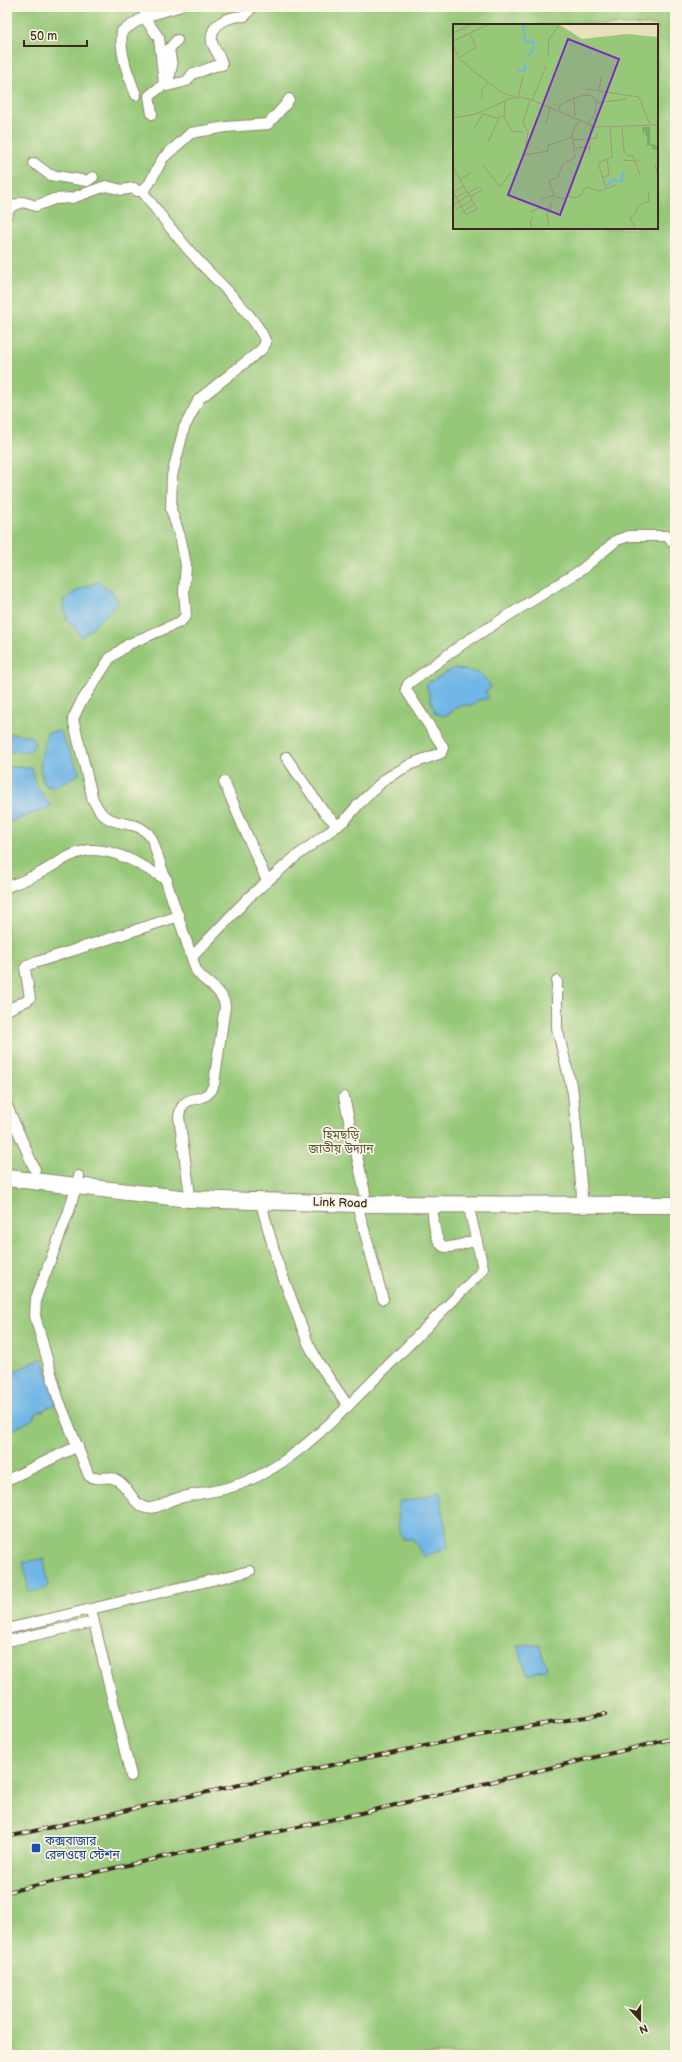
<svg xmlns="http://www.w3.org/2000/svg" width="682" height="2062" viewBox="0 0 682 2062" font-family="'Balsamiq Sans','Noto Sans Bengali',sans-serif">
  <rect width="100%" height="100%" fill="#fcf5e5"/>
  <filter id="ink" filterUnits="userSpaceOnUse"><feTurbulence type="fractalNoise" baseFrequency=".025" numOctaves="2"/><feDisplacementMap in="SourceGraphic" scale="8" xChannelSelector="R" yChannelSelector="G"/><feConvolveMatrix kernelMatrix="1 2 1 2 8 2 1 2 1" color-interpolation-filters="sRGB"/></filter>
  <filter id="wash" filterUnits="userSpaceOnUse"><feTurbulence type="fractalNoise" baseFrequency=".012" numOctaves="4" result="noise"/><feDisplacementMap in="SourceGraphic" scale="16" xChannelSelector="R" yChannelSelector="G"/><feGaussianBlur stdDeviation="0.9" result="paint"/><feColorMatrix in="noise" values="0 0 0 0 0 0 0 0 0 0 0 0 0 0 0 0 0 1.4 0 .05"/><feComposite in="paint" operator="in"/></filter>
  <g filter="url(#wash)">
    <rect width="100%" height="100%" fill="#e8e0bc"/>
    <path fill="#96c878" stroke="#68794b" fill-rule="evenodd" d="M7 7H675V2055H7ZM454 25H657V228H454Z"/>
    <g fill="#6fb6e6" stroke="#557082">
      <path d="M98 582 112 591 119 603 82 637 66 618 63 600 83 587Z"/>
      <path d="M454 668C469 671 485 671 491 688L485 692 488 696 487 699 479 700 473 705 457 706 451 713 443 716 435 713 426 684Z"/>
      <path d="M60 731 80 774 53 787 46 786C35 767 43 753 47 733Z"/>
      <path d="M7 733 31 736 35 743 30 752 7 751Z"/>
      <path d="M7 767 32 768 35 783 51 807 7 823Z"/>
      <path d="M43 1358 56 1404 35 1414 33 1419 7 1433V1375Z"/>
      <path d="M440 1492 448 1547 424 1557 413 1539H403L398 1526 399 1503Z"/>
      <path d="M44 1559 48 1586 41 1590 29 1592 23 1562Z"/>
      <path d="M539 1644 547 1668 528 1675 517 1645Z"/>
      <path d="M7 1674C13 1684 13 1693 7 1702Z"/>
    </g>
  </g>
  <g filter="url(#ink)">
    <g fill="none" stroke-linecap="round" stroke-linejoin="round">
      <defs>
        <g id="minor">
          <path d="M148 7 144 17 159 38 164 84 149 96 152 114"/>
          <path d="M177 40 169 49 172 66 167 86 187 81 193 73C205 72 212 65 222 65 221 56 214 50 212 42 209 23 230 16 245 16L252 7"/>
          <path d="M136 95C128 75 119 52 122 31L144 17 178 7"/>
          <path d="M34 163 50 175 87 181 93 177"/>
          <path d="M142 191C159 213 175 235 194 256 213 278 258 317 266 343L261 350 199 399 184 428 172 476 171 509 181 540 186 565 184 591 186 616 180 622 129 644 110 658 80 704 73 719 93 800C97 806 100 814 106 817 123 828 139 819 152 839L196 970C204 984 223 988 225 1006L214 1084C206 1108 182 1089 179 1117L189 1188"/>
          <path d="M7 215 10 207 23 202 36 206 54 199 72 198 106 186 122 190 134 188 137 191H142L149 184 163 158 191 133 226 127 268 124 286 104 289 99"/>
          <path d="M286 757 323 811 338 826"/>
          <path d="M224 782 267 881"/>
          <path d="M7 887C17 883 28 879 38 874 54 866 72 851 91 850 118 849 144 867 167 880"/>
          <path d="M192 957 248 898 294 858 345 820 358 805 385 779 411 764 441 753 443 747 408 693 406 689 408 684 461 645 581 570 617 540 629 536H667L675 545"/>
          <path d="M557 981V1028L573 1093 582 1196"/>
          <path d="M7 1010 28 1000 30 998 25 968 28 965 179 916"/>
          <path d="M344 1097 365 1193"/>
          <path d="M7 1106 35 1170"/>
          <path d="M79 1176 69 1211 36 1298 35 1316 58 1398 89 1476C96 1481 104 1476 112 1478 128 1482 131 1504 146 1508 155 1510 167 1501 175 1499 196 1493 220 1492 240 1484 283 1468 316 1437 348 1406"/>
          <path d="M260 1200 277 1261 308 1343 318 1362 348 1406 482 1271 483 1268 468 1204"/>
          <path d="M357 1204 383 1299"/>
          <path d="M432 1204C433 1214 434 1246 446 1247 455 1248 468 1242 477 1240"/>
          <path d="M7 1480 78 1446"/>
          <path d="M91 1610 131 1776"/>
          <path d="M7 1629 250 1571"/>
          <path d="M7 1641 94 1622"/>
        </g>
        <path id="trunk" d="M7 1178 189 1199 357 1204 675 1205"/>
      </defs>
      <use href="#minor" stroke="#92856d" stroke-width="12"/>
      <use href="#trunk" stroke="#92856d" stroke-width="18"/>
      <use href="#minor" stroke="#fff" stroke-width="10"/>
      <use href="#trunk" stroke="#fff" stroke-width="16"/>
      <defs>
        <g id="rail">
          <path d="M7 1837C206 1793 404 1745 605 1714"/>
          <path d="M7 1892 370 1811 675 1738"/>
        </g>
      </defs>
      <use href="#rail" stroke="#3b2a1e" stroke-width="4"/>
      <use href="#rail" stroke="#fcf5e5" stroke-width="2.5" stroke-dasharray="8" stroke-linecap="butt"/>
    </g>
  </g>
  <rect fill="#1a4fb4" stroke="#fcf5e5" stroke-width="1.5" x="31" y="1843" width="10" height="10" rx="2"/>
  <g text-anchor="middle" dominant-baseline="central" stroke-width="3.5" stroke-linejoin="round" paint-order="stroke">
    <g font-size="12" fill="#565939" stroke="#fcf5e5">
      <text x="341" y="1135">হিমছড়ি<tspan x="341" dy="14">জাতীয় উদ্যান</tspan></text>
    </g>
    <g font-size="12" fill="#3b2a1e" stroke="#fcf5e5">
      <text transform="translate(340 1203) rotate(2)">Link Road</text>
    </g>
    <g font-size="12" fill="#164399" stroke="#fcf5e5" text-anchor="start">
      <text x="45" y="1841">কক্সবাজার<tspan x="45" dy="14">রেলওয়ে স্টেশন</tspan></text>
    </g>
  </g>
  <g transform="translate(453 24)">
    <rect width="205" height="205" fill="#e8e0bc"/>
    <path d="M0 1H107L129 15 174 10 205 13V204H0Z" fill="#96c878"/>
    <path d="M189 103H197V119L205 122V126L198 125 200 123 197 121 194 122V114L191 106V113Z" fill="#78ac68"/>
    <path fill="none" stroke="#6fb6e6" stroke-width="2" d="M70 1 72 16 74 19 80 17 81 23 78 30 74 31M65 47H71L73 39M154 162 159 156 169 157V151L171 148"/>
    <path fill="none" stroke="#a3977d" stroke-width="1" d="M0 9 17 1M0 17 34 1M0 22 6 34 18 45 48 68 62 73M95 33 96 15 106 1M6 34 23 23 17 10M133 65 186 73 197 101M146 66 148 53M65 74 70 52M121 74 132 71 139 72 143 76 142 90 135 100M29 75V66L35 59M77 76 70 99 75 108 72 131 95 127V121L120 113M79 76 93 42M52 77 51 93 59 107 70 108M143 79 174 75M106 86 107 81 121 74 122 92M28 89 43 94 51 92M0 94 23 90 56 75 68 73 79 76 143 103 205 101M93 100 97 83M169 103 171 127 174 131 180 132 182 137H187M21 105 29 91M120 116 144 114V108M35 118 46 94M119 119 124 124 138 123M136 130 138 101M170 136 182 137 187 151M202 140 205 152M30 141 47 163 58 148M0 143 24 185 13 191 0 168M150 153 156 151 154 135M7 155 18 149M153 164 145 139 159 133 157 103M0 169 11 162M15 169 26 163M101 172 96 157 105 153 110 139 122 134 119 109 127 95M17 173 29 166M0 175 14 167M88 175 101 172 111 175 115 172 121 174 127 172 133 163 147 167 163 161M0 181 16 171M4 185 19 176M77 188 86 184 98 185 99 180M8 189 22 180M96 202 94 188 98 178M79 204 77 198 80 193M182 204 177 194 183 189 185 182 196 177 195 167"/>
    <path fill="#7b2cbf" fill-opacity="0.15" stroke="#7b2cbf" stroke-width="2" d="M115 15 166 35 107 191 55 171Z"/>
    <rect width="205" height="205" fill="none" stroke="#3b2a1e" stroke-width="2"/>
  </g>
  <rect width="682" height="2062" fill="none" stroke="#fcf5e5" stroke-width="24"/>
  <g transform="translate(640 2020) rotate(159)" stroke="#fcf5e5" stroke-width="3" paint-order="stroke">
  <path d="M0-3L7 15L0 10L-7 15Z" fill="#3b2a1e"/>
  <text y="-6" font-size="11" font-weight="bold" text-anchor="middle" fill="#3b2a1e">N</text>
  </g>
  <path d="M24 40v6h63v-6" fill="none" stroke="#3b2a1e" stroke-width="2"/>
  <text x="30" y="40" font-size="12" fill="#3b2a1e" stroke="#fcf5e5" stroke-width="3" paint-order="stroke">50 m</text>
</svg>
